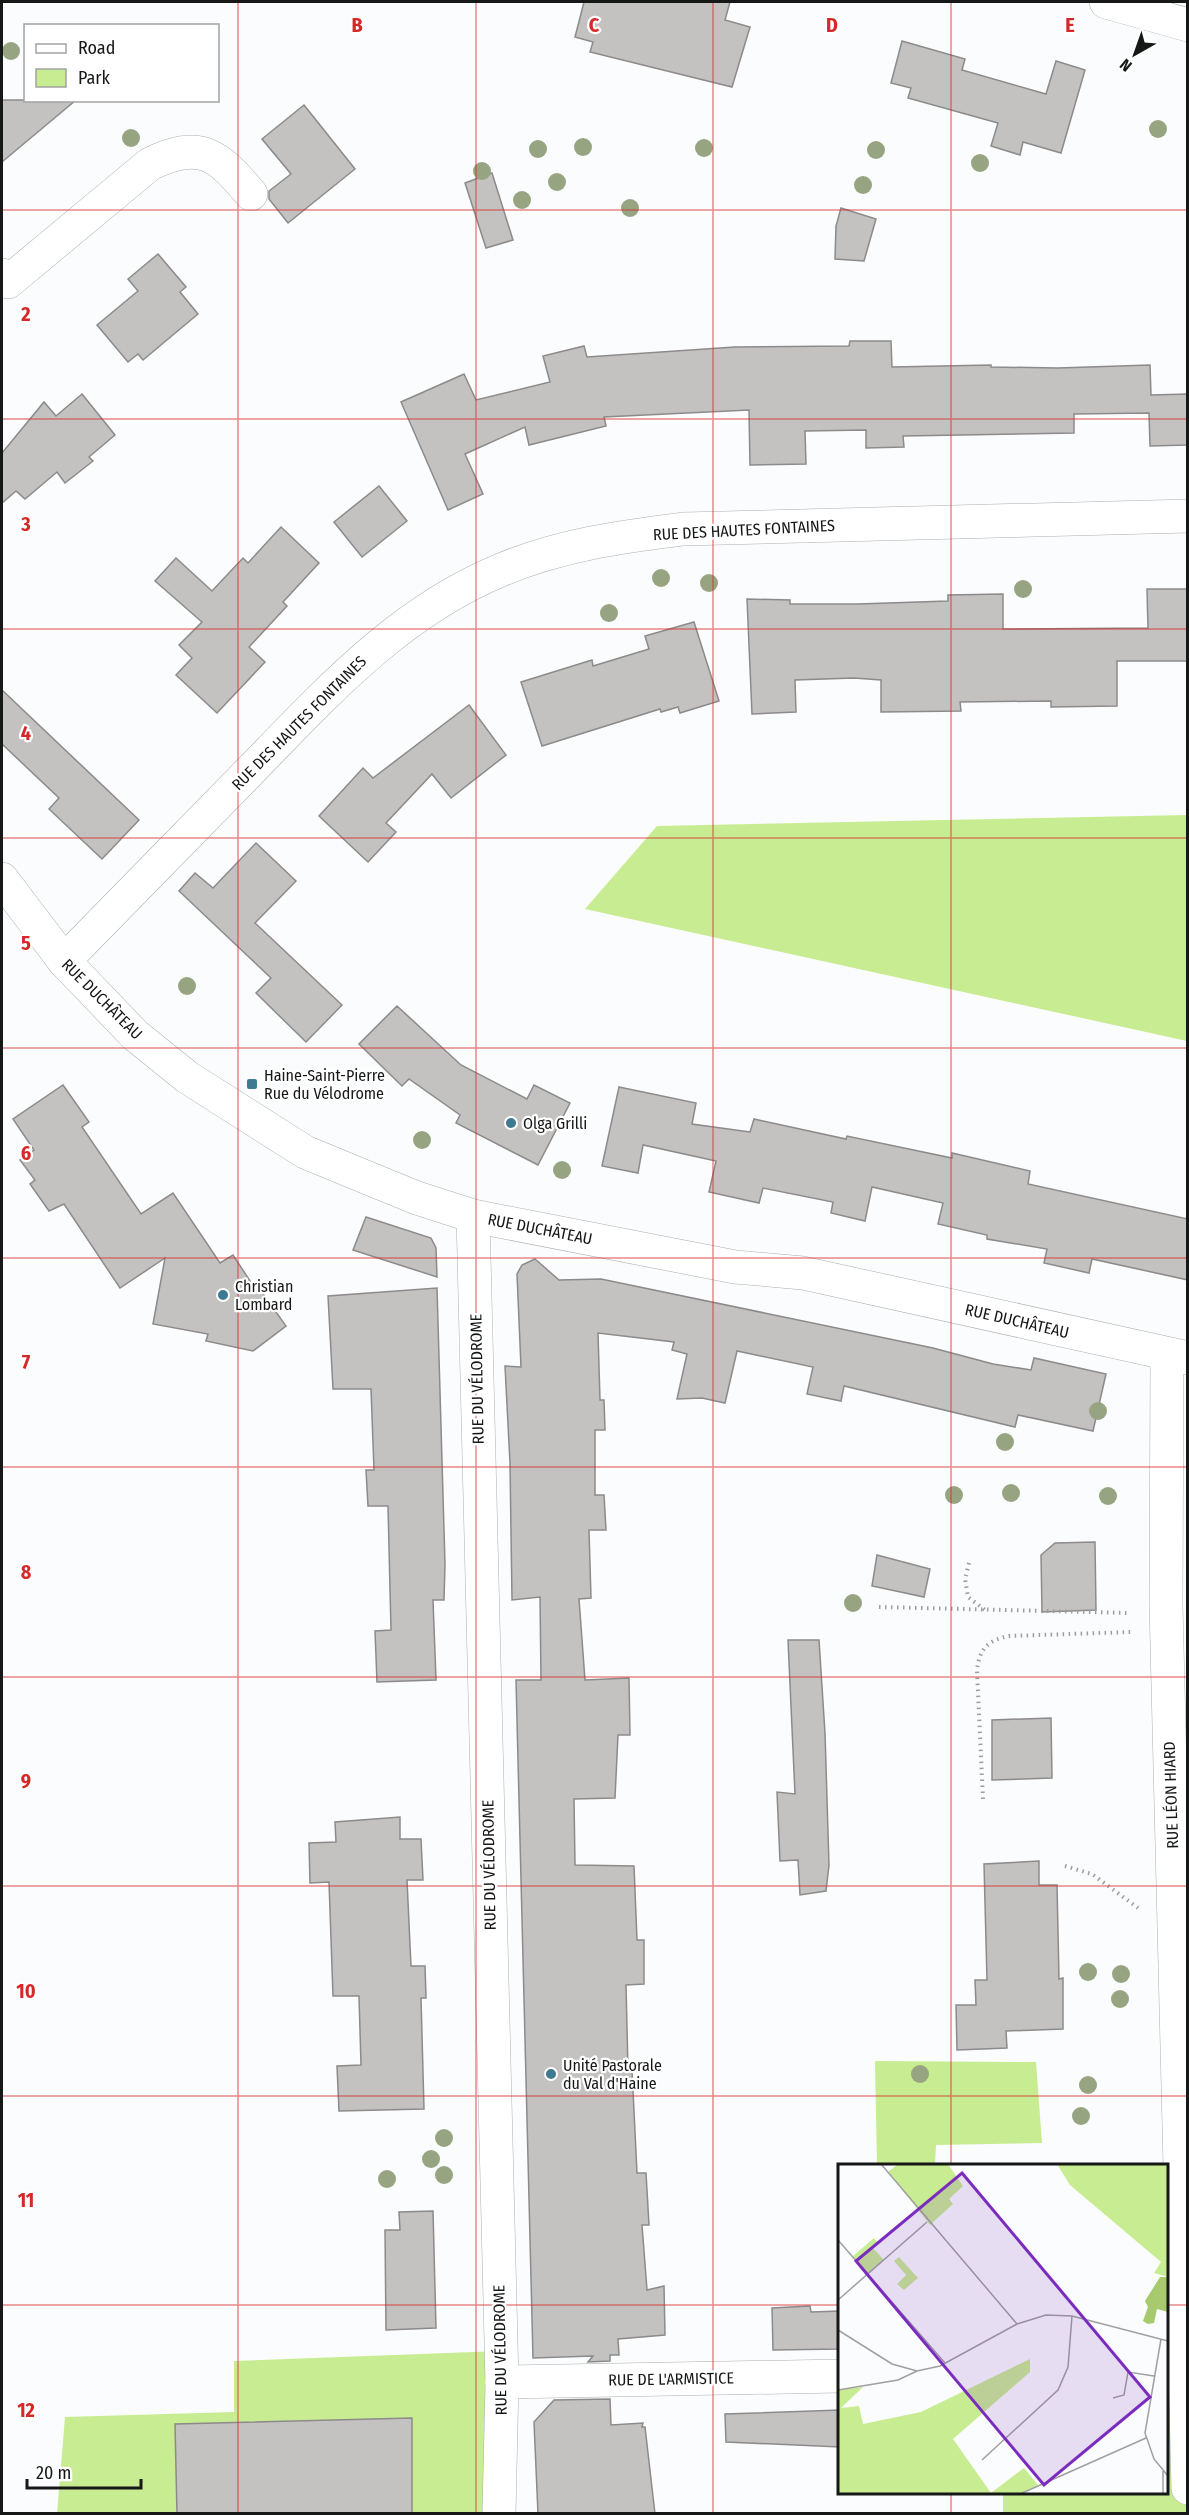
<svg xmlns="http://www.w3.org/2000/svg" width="1189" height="2515" viewBox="0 0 1189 2515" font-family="'Fira Sans Condensed',sans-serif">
  <rect width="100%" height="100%" fill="#fbfcfd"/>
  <g fill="#c8ec91">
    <path d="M1187 815V1041L585 909 657 826Z"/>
    <path d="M875 2061 1036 2062 1042 2143 936 2145 935 2165H877Z"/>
    <path d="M501 2351 499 2513 57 2514 65 2417 234 2412V2361Z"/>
    <path d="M1167 2370H1186L1187 2513H1003V2493L1166 2492Z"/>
  </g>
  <g fill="#c4c2c1" stroke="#8c8a8a" stroke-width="1.5">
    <path d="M584 2H730L725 20 750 27 732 87 590 52 593 42 575 37Z"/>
    <path d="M902 41 965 59 962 70 1046 94 1056 61 1085 70 1061 153 1023 142 1020 155 991 146 998 123 908 98 911 88 891 83Z"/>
    <path d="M2 100H76L2 162Z"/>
    <path d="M304 105 355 169 288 223 269 199V191L291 174 262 139Z"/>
    <path d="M492 173 513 240 486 248 465 183Z"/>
    <path d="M841 208 876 219 864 261 835 259 836 226Z"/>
    <path d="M158 254 186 287 180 292 198 314 143 360 138 354 128 362 97 325 138 291 128 279Z"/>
    <path d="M850 341H891L892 367 991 365V367L1058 368 1150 365 1151 395 1188 394V445L1150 446 1149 413 1074 414V433L903 436 904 447 866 448V430L805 431 806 464 750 465 749 410 604 417 606 426 529 445 525 427 465 454 483 494 448 510 401 402 464 374 476 400 550 382 543 356 584 346 587 357 735 347 849 346Z"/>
    <path d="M82 394 115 435 89 457 93 461 65 483 57 472 25 499 16 491 2 503V453L44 402 56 416Z"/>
    <path d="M379 486 407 521 362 557 334 522Z"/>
    <path d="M281 527 319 563 283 602 287 606 249 647 265 662 217 713 176 675 192 658 179 645 202 622 155 581 176 558 212 591 243 558 248 563Z"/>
    <path d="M1147 589H1188V661H1117V706L1051 707V701L960 702 961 711 881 712V680L854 678 795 680 796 712 752 714 747 599 790 600V604H858L948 601V595L1003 594V629L1148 628Z"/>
    <path d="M694 622 719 701 680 713 678 707 661 712 660 709 542 746 521 682 592 660 593 666 649 649 645 636Z"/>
    <path d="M2 690 139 820 102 859 49 809 59 798 2 744Z"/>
    <path d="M469 705 506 755 451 798 432 774 386 823 396 832 368 862 319 816 363 768 373 778Z"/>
    <path d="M256 843 296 881 255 923 342 1005 306 1042 256 993 271 978 179 891 195 873 213 888Z"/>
    <path d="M397 1006 461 1065 527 1099 534 1085 570 1103 538 1165 456 1123 460 1115 409 1079 402 1086 359 1044Z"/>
    <path d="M63 1085 89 1122 82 1127 141 1214 173 1193 220 1263 233 1255 256 1290 259 1288 286 1326 253 1351 206 1341 208 1334 153 1324 165 1258 120 1288 64 1204 49 1211 30 1184 35 1180 20 1160 34 1150 13 1119Z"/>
    <path d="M619 1087 696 1103 692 1124 750 1132 754 1119 846 1139 847 1136 952 1158V1153L1030 1171 1028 1184 1188 1219V1280L1092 1259 1089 1273 1044 1263 1047 1249 987 1239V1235L938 1224 943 1203 872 1187 865 1221 831 1213 833 1202 763 1188 759 1203 709 1192 716 1161 643 1145 638 1173 602 1166Z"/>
    <path d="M366 1217 431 1238 436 1248 437 1277 353 1250Z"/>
    <path d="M535 1259 559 1280 601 1279 933 1348 993 1364 1031 1370 1034 1358 1106 1374 1093 1431 1018 1415 1015 1427 844 1386 841 1401 807 1394 813 1367 737 1351 725 1403 702 1398 677 1399 687 1354 672 1350 674 1342 598 1333 600 1400H604L605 1430H595V1495H604L606 1530H589L591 1598 579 1599 585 1680 629 1678 630 1735H618L615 1798 574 1799 575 1865 634 1866 637 1940H644V1984L626 1985 628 2070H632L637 2173H646L649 2225H642L647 2290 664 2286 665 2335 618 2339 619 2355H610V2361L588 2362 593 2356 533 2358 516 1680H541L540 1597 512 1600 510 1463 505 1366 521 1367 517 1274 522 1265Z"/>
    <path d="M437 1288 445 1564 444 1600H433L436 1680 377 1682 375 1631 391 1630 388 1506H368L366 1470H374L371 1389H333L328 1296Z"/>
    <path d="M1095 1542 1096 1610 1042 1612 1041 1555 1055 1543Z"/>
    <path d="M877 1555 930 1569 924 1597 872 1586Z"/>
    <path d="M788 1640H819L825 1733 829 1865 826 1891 800 1895 798 1860 780 1861 777 1792 795 1794Z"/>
    <path d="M1051 1718 1052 1778 992 1780V1720Z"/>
    <path d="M400 1817V1839H421L423 1880H407L411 1966H425L426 1998H421L424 2109 339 2111 337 2066 361 2065 359 1996H333L329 1882 310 1883 309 1843 336 1842 335 1822Z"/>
    <path d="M1039 1861V1885H1057L1059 1979 1063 1978V2029L1006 2031 1007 2048 957 2050 956 2005H976L975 1980H987L984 1864Z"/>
    <path d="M433 2211 436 2328 386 2330 385 2230H400L399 2212Z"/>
    <path d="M810 2306 811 2312 840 2311V2349L773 2350 772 2308Z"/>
    <path d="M610 2399 611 2425 643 2423 642 2427H645L655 2514H538L534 2422 554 2400Z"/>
    <path d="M840 2410V2447L726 2442 725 2414Z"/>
    <path d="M412 2418V2514H177L175 2424Z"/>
  </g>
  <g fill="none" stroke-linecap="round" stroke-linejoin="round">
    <defs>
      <g id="minor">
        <path d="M1106 2 1188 25"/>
        <path d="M2 275 8 282 150 164C201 139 218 155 251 194"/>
        <path d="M2 879 64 961 135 1035 187 1077 305 1152 363 1176 417 1198 473 1216 735 1267 803 1273 1188 1358"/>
        <path d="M64 961C126 897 189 834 251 770 327 692 399 612 501 570 560 545 620 537 683 529L1188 516"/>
        <path d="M473 1216 502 2382 499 2514"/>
        <path d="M1167 1354 1166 1605 1188 2488"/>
        <path d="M502 2382 840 2376"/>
      </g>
    </defs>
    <use href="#minor" stroke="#aeafb1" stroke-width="34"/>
    <g stroke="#9c9d9e" stroke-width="4" stroke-dasharray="1.5 4.5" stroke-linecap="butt">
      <path d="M969 1563 965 1579 968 1597 985 1610"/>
      <path d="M879 1607 1130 1613"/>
      <path d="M983 1799 977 1671C979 1649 988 1640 1009 1636L1132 1632"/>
      <path d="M1065 1866 1092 1874 1138 1908"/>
    </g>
    <use href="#minor" stroke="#fff" stroke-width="33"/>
  </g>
  <g fill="#97a481">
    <circle cx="11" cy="51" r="9"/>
    <circle cx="1158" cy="129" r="9"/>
    <circle cx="131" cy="138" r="9"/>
    <circle cx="583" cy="147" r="9"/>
    <circle cx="704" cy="148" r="9"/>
    <circle cx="538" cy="149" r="9"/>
    <circle cx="876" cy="150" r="9"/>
    <circle cx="980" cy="163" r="9"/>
    <circle cx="482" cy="171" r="9"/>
    <circle cx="557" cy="182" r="9"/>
    <circle cx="863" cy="185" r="9"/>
    <circle cx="522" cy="200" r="9"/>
    <circle cx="630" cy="208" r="9"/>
    <circle cx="661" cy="578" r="9"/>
    <circle cx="709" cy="583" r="9"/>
    <circle cx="1023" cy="589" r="9"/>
    <circle cx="609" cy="613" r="9"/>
    <circle cx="187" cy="986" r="9"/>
    <circle cx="422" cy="1140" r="9"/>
    <circle cx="562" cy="1170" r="9"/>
    <circle cx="1098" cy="1411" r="9"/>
    <circle cx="1005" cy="1442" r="9"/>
    <circle cx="1011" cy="1493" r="9"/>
    <circle cx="954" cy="1495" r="9"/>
    <circle cx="1108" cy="1496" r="9"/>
    <circle cx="853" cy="1603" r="9"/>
    <circle cx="1088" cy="1972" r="9"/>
    <circle cx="1121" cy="1974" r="9"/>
    <circle cx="1120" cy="1999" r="9"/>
    <circle cx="920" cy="2074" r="9"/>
    <circle cx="1088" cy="2085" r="9"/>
    <circle cx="1081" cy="2116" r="9"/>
    <circle cx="444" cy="2138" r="9"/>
    <circle cx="431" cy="2159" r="9"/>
    <circle cx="444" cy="2175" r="9"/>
    <circle cx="387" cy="2179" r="9"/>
  </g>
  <path fill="none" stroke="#d62828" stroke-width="1.5" stroke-opacity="0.55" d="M238 2V2514M476 2V2514M713 2V2514M951 2V2166M2 210H1188M2 419H1188M2 629H1188M2 838H1188M2 1048H1188M2 1258H1188M2 1467H1188M2 1677H1188M2 1886H1188M2 2096H1188M2 2305H840M1166 2305H1188M951 2492V2514"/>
  <g fill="#3e7a92" stroke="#fff" stroke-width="2">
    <rect x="246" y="1078" width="12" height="12" rx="3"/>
    <circle cx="511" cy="1123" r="6"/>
    <circle cx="223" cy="1295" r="6"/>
    <circle cx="551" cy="2074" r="6"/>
  </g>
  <g text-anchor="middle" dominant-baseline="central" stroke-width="4.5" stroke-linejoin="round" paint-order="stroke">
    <g font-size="16" fill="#161717" stroke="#fff">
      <text transform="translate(744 530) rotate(-3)">RUE DES HAUTES FONTAINES</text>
      <text transform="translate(299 723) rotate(-45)">RUE DES HAUTES FONTAINES</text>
      <text transform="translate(102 999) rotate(45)">RUE DUCHÂTEAU</text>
      <text transform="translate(540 1229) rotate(11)">RUE DUCHÂTEAU</text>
      <text transform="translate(1017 1321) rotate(13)">RUE DUCHÂTEAU</text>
      <text transform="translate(477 1379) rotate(-91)">RUE DU VÉLODROME</text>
      <text transform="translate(1171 1795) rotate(-92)">RUE LÉON HIARD</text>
      <text transform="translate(489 1865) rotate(-91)">RUE DU VÉLODROME</text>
      <text transform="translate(500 2350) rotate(-91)">RUE DU VÉLODROME</text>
      <text transform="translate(671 2379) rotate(-1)">RUE DE L'ARMISTICE</text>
    </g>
    <g font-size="16" fill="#161717" stroke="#fff" text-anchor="start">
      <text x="264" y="1075">Haine-Saint-Pierre<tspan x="264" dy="18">Rue du Vélodrome</tspan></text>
      <text x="523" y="1123">Olga Grilli</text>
      <text x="235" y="1286">Christian<tspan x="235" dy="18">Lombard</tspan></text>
      <text x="563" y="2065">Unité Pastorale<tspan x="563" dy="18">du Val d'Haine</tspan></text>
    </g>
  </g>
  <g transform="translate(838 2164)">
    <rect width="330" height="330" fill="#fbfcfd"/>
    <path d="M60 0H110L125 22 111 35 115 40 92 61 50 8ZM219 0H330V113L316 109 323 98 232 21ZM36 74 39 78 34 83 46 96 29 110 14 93ZM61 93 80 114 66 126 59 120 68 111 56 97ZM192 195V208L115 275 153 329 186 304 200 321 182 330H0V226L25 223 3 244 21 242 25 260 83 248Z" fill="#c8ec91"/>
    <path d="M322 113H330V148L319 145 316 159 310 160 305 157 310 143 307 137Z" fill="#a6ca6d"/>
    <path fill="none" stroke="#9fa0a1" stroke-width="1.5" d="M43 0 179 160M0 76 107 199M0 136 89 58M0 166 54 200 79 207 102 202 179 160 208 151 234 152 330 177M323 175 307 269 316 295 330 312M0 226 60 216 79 207M275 234 286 231 290 208 316 212M144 296 220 226 230 203 234 152M182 330 308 274M325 330V307"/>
    <path fill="#7b2cbf" fill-opacity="0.15" stroke="#7b2cbf" stroke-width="3" d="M124 9 312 233 206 321 18 97Z"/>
    <rect width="330" height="330" fill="none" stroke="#161717" stroke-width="3"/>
  </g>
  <g font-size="20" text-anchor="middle" font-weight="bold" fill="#d62828" stroke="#fff" stroke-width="4.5" stroke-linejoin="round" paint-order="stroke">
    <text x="357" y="32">B</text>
    <text x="594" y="32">C</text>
    <text x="832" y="32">D</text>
    <text x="1070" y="32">E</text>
    <text x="26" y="321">2</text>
    <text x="26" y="531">3</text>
    <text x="26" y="740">4</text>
    <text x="26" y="950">5</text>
    <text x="26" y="1160">6</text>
    <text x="26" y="1369">7</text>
    <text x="26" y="1579">8</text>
    <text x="26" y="1788">9</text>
    <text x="26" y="1998">10</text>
    <text x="26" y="2207">11</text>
    <text x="26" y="2417">12</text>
  </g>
  <rect width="1189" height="2515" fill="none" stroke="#161717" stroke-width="6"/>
  <rect x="24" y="24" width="195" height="78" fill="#ffffff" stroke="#a2a2a2" stroke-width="1.5"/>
  <rect x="36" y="44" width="30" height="9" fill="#ffffff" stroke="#a2a2a2" stroke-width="1.5"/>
  <text x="78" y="54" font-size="18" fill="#161717">Road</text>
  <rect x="36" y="69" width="30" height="18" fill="#c8ec91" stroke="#a2a2a2" stroke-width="1.5"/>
  <text x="78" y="84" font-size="18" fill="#161717">Park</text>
  <g transform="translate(1135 54) rotate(220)" stroke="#ffffff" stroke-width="4.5" paint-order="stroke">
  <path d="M0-4.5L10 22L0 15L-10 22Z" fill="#161717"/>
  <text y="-9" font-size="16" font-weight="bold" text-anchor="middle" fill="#161717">N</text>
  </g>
  <path d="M27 2479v9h114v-9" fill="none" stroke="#161717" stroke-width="3"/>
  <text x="36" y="2479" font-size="18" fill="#161717" stroke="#ffffff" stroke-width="4.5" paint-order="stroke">20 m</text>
</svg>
